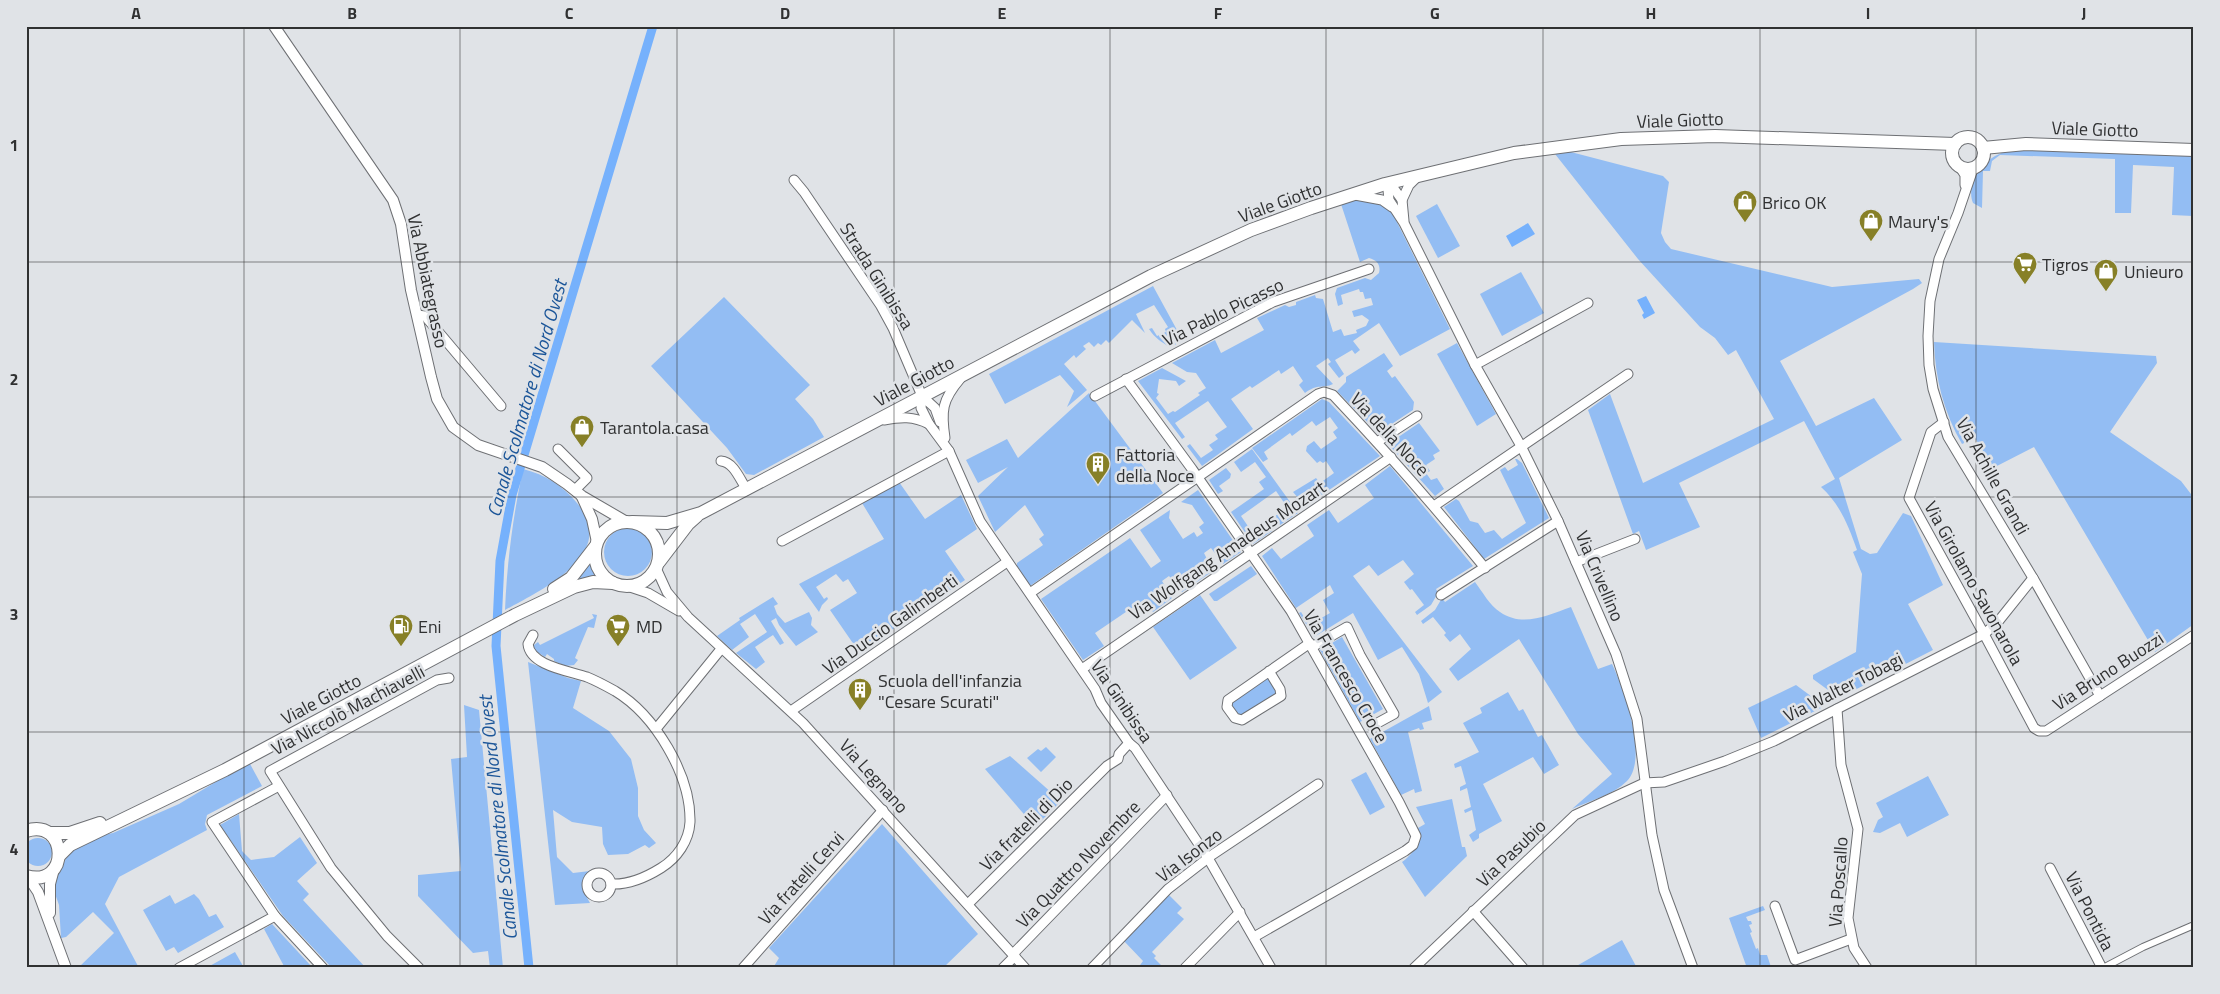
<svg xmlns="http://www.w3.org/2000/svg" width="2220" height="994" viewBox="0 0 2220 994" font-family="'Titillium Web',sans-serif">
  <rect width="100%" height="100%" fill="#e0e3e7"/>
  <g fill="#93bdf3">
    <path d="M2017 149 2194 153 2193 216 2172 215 2174 167 2133 165 2131 213H2115V159L2000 155 1992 161 1990 171H1983L1982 208 1973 203C1966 186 1980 165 1995 156 2002 152 2010 151 2017 149Z"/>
    <path d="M1567 151 1663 176 1669 182 1661 233 1665 242 1671 249 1832 287 1919 279 1922 283 1913 289 1780 361 1816 426 1874 398 1902 440 1839 478 1861 549 1870 554 1877 553 1903 513 1911 516 1943 585 1908 604 1933 650 1839 698 1813 679V675L1856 652 1862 574 1853 552 1857 550C1849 527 1840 504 1821 487L1835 479 1804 421 1679 483 1700 527 1646 550 1639 531 1633 534 1588 410 1610 394 1643 483 1774 419 1736 350 1728 355 1715 338 1700 327 1638 259 1555 154Z"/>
    <path d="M1363 198 1382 203 1392 212 1450 329 1400 356 1379 323 1353 341 1360 350 1355 354 1352 350 1335 360 1344 374 1339 378 1328 364 1331 362 1328 358 1316 366 1333 384C1323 389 1318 383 1305 393L1299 385 1303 381 1293 366 1281 374 1279 370 1252 388 1250 386 1231 399 1253 429 1202 466 1187 446 1190 444 1201 458 1213 450 1209 445 1218 439 1215 435 1227 427 1208 401 1175 423 1185 437 1182 439 1138 381 1162 368 1186 381 1179 386 1176 381 1159 379 1157 393 1159 394 1156 398 1168 414 1173 411 1175 412 1200 395 1198 393 1206 388 1196 373 1187 372 1172 363 1215 340 1221 353 1223 352 1264 330 1257 318 1285 305 1289 307 1296 305V302L1315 295 1316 298 1323 299 1333 332 1341 329 1344 336 1357 333 1356 330 1366 326 1369 320 1362 315 1354 317 1352 311 1373 305 1371 298 1365 299 1363 292H1360L1359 289 1341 295 1343 304 1338 306 1335 294 1337 288 1365 278 1371 280 1379 273C1381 265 1377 260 1369 258L1360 262 1341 204Z"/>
    <path d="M1437 204 1460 246 1438 258 1416 216Z"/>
    <path d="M1521 272 1544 313 1502 336 1480 294Z"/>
    <path d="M1153 286 1183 341 1170 347C1161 342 1155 338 1149 329L1152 328 1157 336 1166 332 1165 329 1168 327 1154 305 1136 314 1145 333 1132 320 1109 343 1106 340 1101 345 1098 343 1094 347 1089 342 1083 346 1086 349 1076 358 1074 355 1064 364 1087 390 1067 407 1074 391 1060 375 1005 404 989 374Z"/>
    <path d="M724 297 810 385 795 399 813 419 824 437 754 475 746 474 727 448 651 366Z"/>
    <path d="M1934 342 2156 356 2157 363 2110 432 2181 481 2194 498V624L2155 652 2034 447 1993 468 1975 438 1962 444C1944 413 1935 378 1934 342Z"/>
    <path d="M1457 343 1496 414 1477 426 1437 354Z"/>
    <path d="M1384 353 1393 366 1387 371 1392 378 1395 376 1414 402 1413 410 1378 433 1337 391 1346 382V377Z"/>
    <path d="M1089 393 1163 493 1030 586 1017 566V563L1043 545 1039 539 1044 535 1025 505 995 532 978 496 1008 467 978 483 966 460 1007 439 1018 458Z"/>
    <path d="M1322 399 1329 402 1380 456 1305 506 1293 492 1316 478 1320 483 1334 473 1326 461 1323 463 1320 461 1317 463 1306 451 1307 446 1314 441 1321 449 1337 438 1333 432 1338 428 1330 417 1316 426 1312 421 1292 436 1290 433 1264 452 1268 459 1263 462 1252 448Z"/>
    <path d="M1419 423 1440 451 1433 455 1435 459 1426 465 1430 471 1426 473 1431 480 1437 478 1444 489 1435 496 1388 444Z"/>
    <path d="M1252 449 1298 513 1280 525 1274 517 1287 507 1276 491 1241 516 1252 532 1265 523 1272 531 1253 544 1231 512 1264 489 1259 482 1266 477 1255 462 1241 472 1234 462Z"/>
    <path d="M1515 459H1517L1522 463 1549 518 1484 559 1444 507 1456 499 1459 501 1470 521 1478 523 1485 533 1494 530 1502 539 1526 523 1500 470 1505 467 1508 471 1518 465Z"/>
    <path d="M1390 466 1473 566 1436 589 1438 593 1431 605 1417 615 1415 612 1424 605 1412 589 1410 590 1404 582 1414 574 1403 560 1378 576 1369 565 1353 576 1442 692 1428 703 1419 674 1402 647 1378 660 1353 613 1314 637 1299 613 1301 612 1309 625 1330 613 1323 600 1334 593 1330 585 1296 608 1262 556 1272 548 1281 559 1314 536 1307 525 1329 510 1338 523 1374 498 1365 485Z"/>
    <path d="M1226 468 1231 474 1230 478 1219 486 1223 491 1218 494 1209 480Z"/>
    <path d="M523 469C546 475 562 485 577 503 620 553 542 590 505 610 507 562 513 516 523 469Z"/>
    <path d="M899 482 925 519 961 495 977 529 945 551 965 580 859 652 830 610 857 593 848 579 843 582 836 574 816 587 824 599 827 597 828 599 822 605 819 612 799 584 884 539 862 503Z"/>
    <path d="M1198 490 1241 552 1223 564 1211 548 1204 553 1213 571 1182 592 1169 576 1162 581 1165 586 1164 587 1172 598 1153 612 1145 599 1095 633 1104 646 1083 660 1041 599 1130 538 1151 568 1161 561 1140 530 1170 510 1169 518 1183 539 1194 532 1197 537 1203 533 1199 527 1204 523 1192 505 1181 502Z"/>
    <circle cx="628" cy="552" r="24"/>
    <path d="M593 560 595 567 602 578 576 581Z"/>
    <path d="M1251 566 1257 574 1217 601H1214L1209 594Z"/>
    <path d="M1475 582C1482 591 1490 606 1500 612 1523 628 1548 615 1571 607L1598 669 1612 664C1624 689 1649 758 1627 781 1613 795 1589 801 1572 809L1612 774 1578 734 1519 639 1458 681 1449 669 1471 649 1460 634 1450 642 1444 635 1446 633 1433 617 1423 624 1421 621 1435 610 1442 598 1445 602Z"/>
    <path d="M1200 595 1237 648 1190 680 1153 627Z"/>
    <path d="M773 597 778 604 774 606 777 614 785 623 809 612 812 618 811 625 818 632 796 646 779 625 776 618 771 621 784 643 780 645 773 635 755 647 765 662 756 669 736 653 767 632 755 614 740 624 749 637 732 650 717 636 740 620 739 618Z"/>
    <path d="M592 614 597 615 594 628 588 627 575 658 578 660 574 665 565 666 554 661V659L547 654 545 657 534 650V645L538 642 540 645 594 618Z"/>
    <path d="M1342 637 1383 709 1360 722 1320 650Z"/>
    <path d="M528 662 568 678 581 681 573 708 609 731 631 759 638 788V816L644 830 656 843 649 848 645 845 628 854 608 855 603 844 602 827 572 822 553 810 557 857 573 873 590 871C581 883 583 890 590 903L555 905Z"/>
    <path d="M1264 678H1269L1275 685 1277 695 1243 716 1239 717 1230 709V700Z"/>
    <path d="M1796 685 1819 702 1821 708 1761 738 1748 708Z"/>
    <path d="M1508 692 1519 711 1523 709 1538 737 1542 735 1559 765 1544 774 1533 757 1483 784 1502 821 1479 834V838L1473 842 1469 835 1476 830 1472 810 1465 813 1464 810 1471 807 1467 788 1460 791V787L1466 784 1461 766 1455 768 1454 764 1479 752 1463 723 1482 713 1480 708Z"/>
    <path d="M464 705 479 710 503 968H490L488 951 473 953 418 896V875L461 871 451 759 467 757Z"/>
    <path d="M1429 706 1432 720 1422 723 1424 729 1420 730 1419 728 1408 732 1422 791 1415 793 1414 789 1401 795 1370 739Z"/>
    <path d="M1046 747 1056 757 1041 772 1027 758 1038 749 1041 751Z"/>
    <path d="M1010 756 1061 801 1035 827 985 769Z"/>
    <path d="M249 762 262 786 207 815 205 824 207 830 119 877 105 904 139 968H78L114 933 93 912 66 937 61 938 59 905 54 891 56 877 67 857 78 846 94 837 113 833 179 804Z"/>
    <path d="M1366 772 1385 807 1370 815 1351 780Z"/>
    <path d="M1928 776 1949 815 1907 837 1900 823 1880 833 1873 832 1878 820 1883 817 1876 803Z"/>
    <path d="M1452 799 1462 847H1465L1467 856 1425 897 1402 862C1412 855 1422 843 1418 828L1425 824 1416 807Z"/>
    <path d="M239 814 242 851 251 860 274 857 300 837 317 863 297 881 309 894 303 900 366 968H332L283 916 220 825Z"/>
    <path d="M882 824 978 934 943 968H773L779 958 769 948Z"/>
    <circle cx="38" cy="852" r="14"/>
    <path d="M194 894 199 899 209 917 216 914 224 927 178 953 174 947 166 951 143 910 170 895 175 904Z"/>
    <path d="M1169 895 1182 908 1177 913 1184 919 1152 952 1156 956 1154 958 1164 968H1138L1143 961 1124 941Z"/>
    <path d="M1763 906 1765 910 1746 917 1748 921H1751L1752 924 1749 925 1752 932 1750 933 1756 949 1758 948 1760 955H1767L1771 967 1747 968 1729 918Z"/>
    <path d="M272 924 313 968H285L264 929Z"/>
    <path d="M1622 940 1637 968H1573Z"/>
    <path d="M235 952 243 966 239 968H206Z"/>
  </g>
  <g fill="#76b1fc">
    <path d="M1528 223 1535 234 1512 247 1506 236Z"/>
    <path d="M1646 296 1655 313 1644 319 1642 315 1644 313 1637 300Z"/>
  </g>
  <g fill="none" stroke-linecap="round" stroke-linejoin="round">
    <path stroke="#76b1fc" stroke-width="9" d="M529 968 496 646 500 561 512 495 653 26"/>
    <defs>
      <path id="pedestrian" d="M2103 968 2143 947 2194 925"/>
      <g id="minor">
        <path d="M1960 167 1965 175V185"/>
        <path d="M1973 169 1958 213 1939 259 1930 301 1928 336 1929 365 1933 389 1948 437 2033 578 2100 696"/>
        <path d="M794 180 804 192 881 306 893 328 922 396 921 408 929 424 949 451 980 521 1095 689 1101 703 1129 743 1135 748 1208 858 1271 968"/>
        <path d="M1390 183 1388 190 1389 200 1404 223 1475 365 1521 446 1558 521 1616 654 1637 719 1652 835 1664 890 1693 968"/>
        <path d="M1390 183 1402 200 1404 221"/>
        <path d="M1355 195 1382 200 1392 207"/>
        <path d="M1402 200 1409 185 1417 177"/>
        <path d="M417 315 425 316 501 406"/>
        <path d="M1475 365 1588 303"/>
        <path d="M1126 379 1192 469 1291 611 1399 802 1416 836 1413 845 1405 851 1254 937"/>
        <path d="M922 396 935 408 940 422"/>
        <path d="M1095 396 1273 302 1369 269"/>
        <path d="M884 420C901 417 913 416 929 424"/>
        <path d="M1944 422 1931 432 1909 498 1984 634 2034 728 2039 731H2046L2194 635"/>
        <path d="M945 438C941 411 942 400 960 379"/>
        <path d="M1377 442 1417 416"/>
        <path d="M558 449 587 478 575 490"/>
        <path d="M721 461C734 462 740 480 747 490"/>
        <path d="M1434 506 1628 374"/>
        <path d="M782 541 949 451"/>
        <path d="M1576 562 1635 539"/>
        <path d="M656 568 667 592 688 617 803 723 1025 968"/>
        <path d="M627 586 648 593 679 611"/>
        <path d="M1030 593 1318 394 1324 392 1333 395C1386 451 1436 508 1485 568"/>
        <path d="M1441 595 1558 521"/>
        <path d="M533 635 528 644C530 666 570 671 587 677 597 681 606 686 615 691 655 715 691 775 690 822 689 841 677 858 661 868 645 878 629 885 611 884"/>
        <path d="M1312 647 1347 627 1360 655 1394 714 1372 726"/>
        <path d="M1082 669 1391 457"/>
        <path d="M1269 671 1280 689 1281 696 1242 720 1235 718 1227 707 1228 700 1310 643"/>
        <path d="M1837 709 1841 765 1858 829 1848 918 1854 948 1867 968"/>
        <path d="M791 711 1007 562"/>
        <path d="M656 729 721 649"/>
        <path d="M279 786 212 822 275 916 323 968"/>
        <path d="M2050 868 2102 968"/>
        <circle cx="599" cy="885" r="12"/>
        <path d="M968 904 1107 766 1118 759 1119 754 1129 743"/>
        <path d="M1775 906 1795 960 1851 939"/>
        <path d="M1473 911 1523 968"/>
        <path d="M1013 954 1167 795"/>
        <path d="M179 968 275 916"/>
        <path d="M419 968 387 936 331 868 270 771 437 680 449 678"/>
        <path d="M743 968 883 810"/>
        <path d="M1003 968 1015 956"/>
        <path d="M1092 968 1168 889 1212 855 1318 784"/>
        <path d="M1185 968 1240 912"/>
        <path d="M1414 968 1575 815 1644 783 1664 782 1725 761 1774 741 1984 634 1997 623 2033 578"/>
      </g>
      <g id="tertiary">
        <path d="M274 26 393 200 401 224 411 290 431 377 437 399 453 427 478 445 542 467 567 484 582 496 625 521"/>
        <path d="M582 497 592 519 597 542"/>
        <path d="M28 877 38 892 66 968"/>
        <path d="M50 913V884L54 869"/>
      </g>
      <g id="primary">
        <circle cx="1968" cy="153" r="16"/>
        <path d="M1983 148 2026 144 2194 150"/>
        <circle cx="627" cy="554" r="32"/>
        <path d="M632 522 667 523 701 513 1151 276 1251 230 1311 208 1385 184 1514 153 1621 139 1715 136 1955 144"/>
        <path d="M659 562 688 524 697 516"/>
        <path d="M554 589 571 578 595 547"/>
        <path d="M26 831C68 817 71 889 26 876"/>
        <path d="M50 833H70L100 823"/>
        <path d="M59 856 70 845 225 770 515 615 574 587 593 582 613 583"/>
      </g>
    </defs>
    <use href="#pedestrian" stroke="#6e7074" stroke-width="8"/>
    <use href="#minor" stroke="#6e7074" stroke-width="11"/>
    <use href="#tertiary" stroke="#6e7074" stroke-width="12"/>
    <use href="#primary" stroke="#6e7074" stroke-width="14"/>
    <use href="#pedestrian" stroke="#fff" stroke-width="6"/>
    <use href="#minor" stroke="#fff" stroke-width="9"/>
    <use href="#tertiary" stroke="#fff" stroke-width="10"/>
    <use href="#primary" stroke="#fff" stroke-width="12"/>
  </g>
  <path fill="none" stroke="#303132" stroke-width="1" stroke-opacity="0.55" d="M244 26V968M460 26V968M677 26V968M894 26V968M1110 26V968M1326 26V968M1543 26V968M1760 26V968M1976 26V968M26 262H2194M26 497H2194M26 732H2194"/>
  <defs>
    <symbol id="shop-pin" viewBox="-11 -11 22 30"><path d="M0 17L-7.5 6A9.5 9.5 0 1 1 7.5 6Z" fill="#878027" stroke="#e0e3e7"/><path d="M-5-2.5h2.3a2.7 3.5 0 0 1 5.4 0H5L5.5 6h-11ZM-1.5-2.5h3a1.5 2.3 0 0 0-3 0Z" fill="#fff"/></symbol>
    <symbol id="supermarket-pin" viewBox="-11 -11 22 30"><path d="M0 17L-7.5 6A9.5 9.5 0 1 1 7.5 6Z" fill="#878027" stroke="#e0e3e7"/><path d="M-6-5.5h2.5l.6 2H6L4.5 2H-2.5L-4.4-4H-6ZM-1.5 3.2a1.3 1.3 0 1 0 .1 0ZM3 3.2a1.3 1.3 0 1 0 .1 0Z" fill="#fff"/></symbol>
    <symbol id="building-pin" viewBox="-11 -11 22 30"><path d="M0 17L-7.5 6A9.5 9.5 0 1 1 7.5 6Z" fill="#878027" stroke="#e0e3e7"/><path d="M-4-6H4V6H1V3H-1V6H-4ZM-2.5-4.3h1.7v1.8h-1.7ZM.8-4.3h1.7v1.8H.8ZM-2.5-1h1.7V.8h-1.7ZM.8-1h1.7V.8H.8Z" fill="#fff"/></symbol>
    <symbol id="fuel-pin" viewBox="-11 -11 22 30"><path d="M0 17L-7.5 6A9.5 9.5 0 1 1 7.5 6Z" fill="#878027" stroke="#e0e3e7"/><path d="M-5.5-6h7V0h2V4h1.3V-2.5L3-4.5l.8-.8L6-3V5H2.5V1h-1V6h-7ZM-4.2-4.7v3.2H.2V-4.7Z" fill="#fff"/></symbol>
  </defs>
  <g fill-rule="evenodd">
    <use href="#shop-pin" x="1731" y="188" width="28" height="38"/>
    <use href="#shop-pin" x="1857" y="207" width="28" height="38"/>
    <use href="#supermarket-pin" x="2011" y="250" width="28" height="38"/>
    <use href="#shop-pin" x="2092" y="257" width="28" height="38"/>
    <use href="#shop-pin" x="568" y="413" width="28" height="38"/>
    <use href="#building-pin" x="1084" y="450" width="28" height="38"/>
    <use href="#fuel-pin" x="387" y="612" width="28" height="38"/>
    <use href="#supermarket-pin" x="604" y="612" width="28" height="38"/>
    <use href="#building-pin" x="846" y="676" width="28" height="38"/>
  </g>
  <g text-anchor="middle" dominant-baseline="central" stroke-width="5" stroke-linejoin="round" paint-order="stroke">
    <g font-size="18" fill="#303132" stroke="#e0e3e7">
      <text transform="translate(1680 120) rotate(-2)">Viale Giotto</text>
      <text transform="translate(2095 129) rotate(2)">Viale Giotto</text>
      <text transform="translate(1280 202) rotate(-20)">Viale Giotto</text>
      <text transform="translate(877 276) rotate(58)">Strada Ginibissa</text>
      <text transform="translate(428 281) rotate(78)">Via Abbiategrasso</text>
      <text transform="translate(1223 312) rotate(-26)">Via Pablo Picasso</text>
      <text transform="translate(914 381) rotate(-28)">Viale Giotto</text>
      <text transform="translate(1390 434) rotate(47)">Via della Noce</text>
      <text transform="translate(1993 476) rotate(61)">Via Achille Grandi</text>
      <text transform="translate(1227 550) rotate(-34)">Via Wolfgang Amadeus Mozart</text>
      <text transform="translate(1600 576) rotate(67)">Via Crivellino</text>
      <text transform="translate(1974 583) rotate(61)">Via Girolamo Savonarola</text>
      <text transform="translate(890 624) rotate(-35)">Via Duccio Galimberti</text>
      <text transform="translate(2108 671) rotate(-33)">Via Bruno Buozzi</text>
      <text transform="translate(1346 676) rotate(60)">Via Francesco Croce</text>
      <text transform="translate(1843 687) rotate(-27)">Via Walter Tobagi</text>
      <text transform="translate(321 699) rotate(-28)">Viale Giotto</text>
      <text transform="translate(1122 701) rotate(56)">Via Ginibissa</text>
      <text transform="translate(348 710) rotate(-28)">Via Niccolò Machiavelli</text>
      <text transform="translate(874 776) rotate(48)">Via Legnano</text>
      <text transform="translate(1026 824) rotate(-45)">Via fratelli di Dio</text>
      <text transform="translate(1511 853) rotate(-44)">Via Pasubio</text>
      <text transform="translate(1189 855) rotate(-37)">Via Isonzo</text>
      <text transform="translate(1078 864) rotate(-46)">Via Quattro Novembre</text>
      <text transform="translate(801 878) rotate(-48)">Via fratelli Cervi</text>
      <text transform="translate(1838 882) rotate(-86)">Via Poscallo</text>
      <text transform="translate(2090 911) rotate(63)">Via Pontida</text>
    </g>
    <g font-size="18" fill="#303132" stroke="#e0e3e7" text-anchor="start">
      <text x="1762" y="202">Brico OK</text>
      <text x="1888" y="221">Maury's</text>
      <text x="2042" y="264">Tigros</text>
      <text x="2124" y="271">Unieuro</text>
      <text x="600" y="427">Tarantola.casa</text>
      <text x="1116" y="454">Fattoria<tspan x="1116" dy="21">della Noce</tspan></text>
      <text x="418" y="626">Eni</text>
      <text x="636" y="626">MD</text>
      <text x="878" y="680">Scuola dell'infanzia<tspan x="878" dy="21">"Cesare Scurati"</tspan></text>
    </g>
    <g font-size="19" font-style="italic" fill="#1c5699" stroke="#e0e3e7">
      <text transform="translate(526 398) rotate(-74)">Canale Scolmatore di Nord Ovest</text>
      <text transform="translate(497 818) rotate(-96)">Canale Scolmatore di Nord Ovest</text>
    </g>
  </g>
  <rect width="2220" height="994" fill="none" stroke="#e0e3e7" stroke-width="55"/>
  <rect x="28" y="28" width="2164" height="938" fill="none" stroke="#303132" stroke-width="2"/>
  <g font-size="16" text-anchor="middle" font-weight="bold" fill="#303132">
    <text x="136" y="19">A</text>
    <text x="352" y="19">B</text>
    <text x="569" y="19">C</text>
    <text x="785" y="19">D</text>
    <text x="1002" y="19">E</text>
    <text x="1218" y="19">F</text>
    <text x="1435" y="19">G</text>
    <text x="1651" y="19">H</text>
    <text x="1868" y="19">I</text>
    <text x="2084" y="19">J</text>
    <text x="14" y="151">1</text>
    <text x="14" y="385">2</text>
    <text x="14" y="620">3</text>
    <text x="14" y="855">4</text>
  </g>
</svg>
